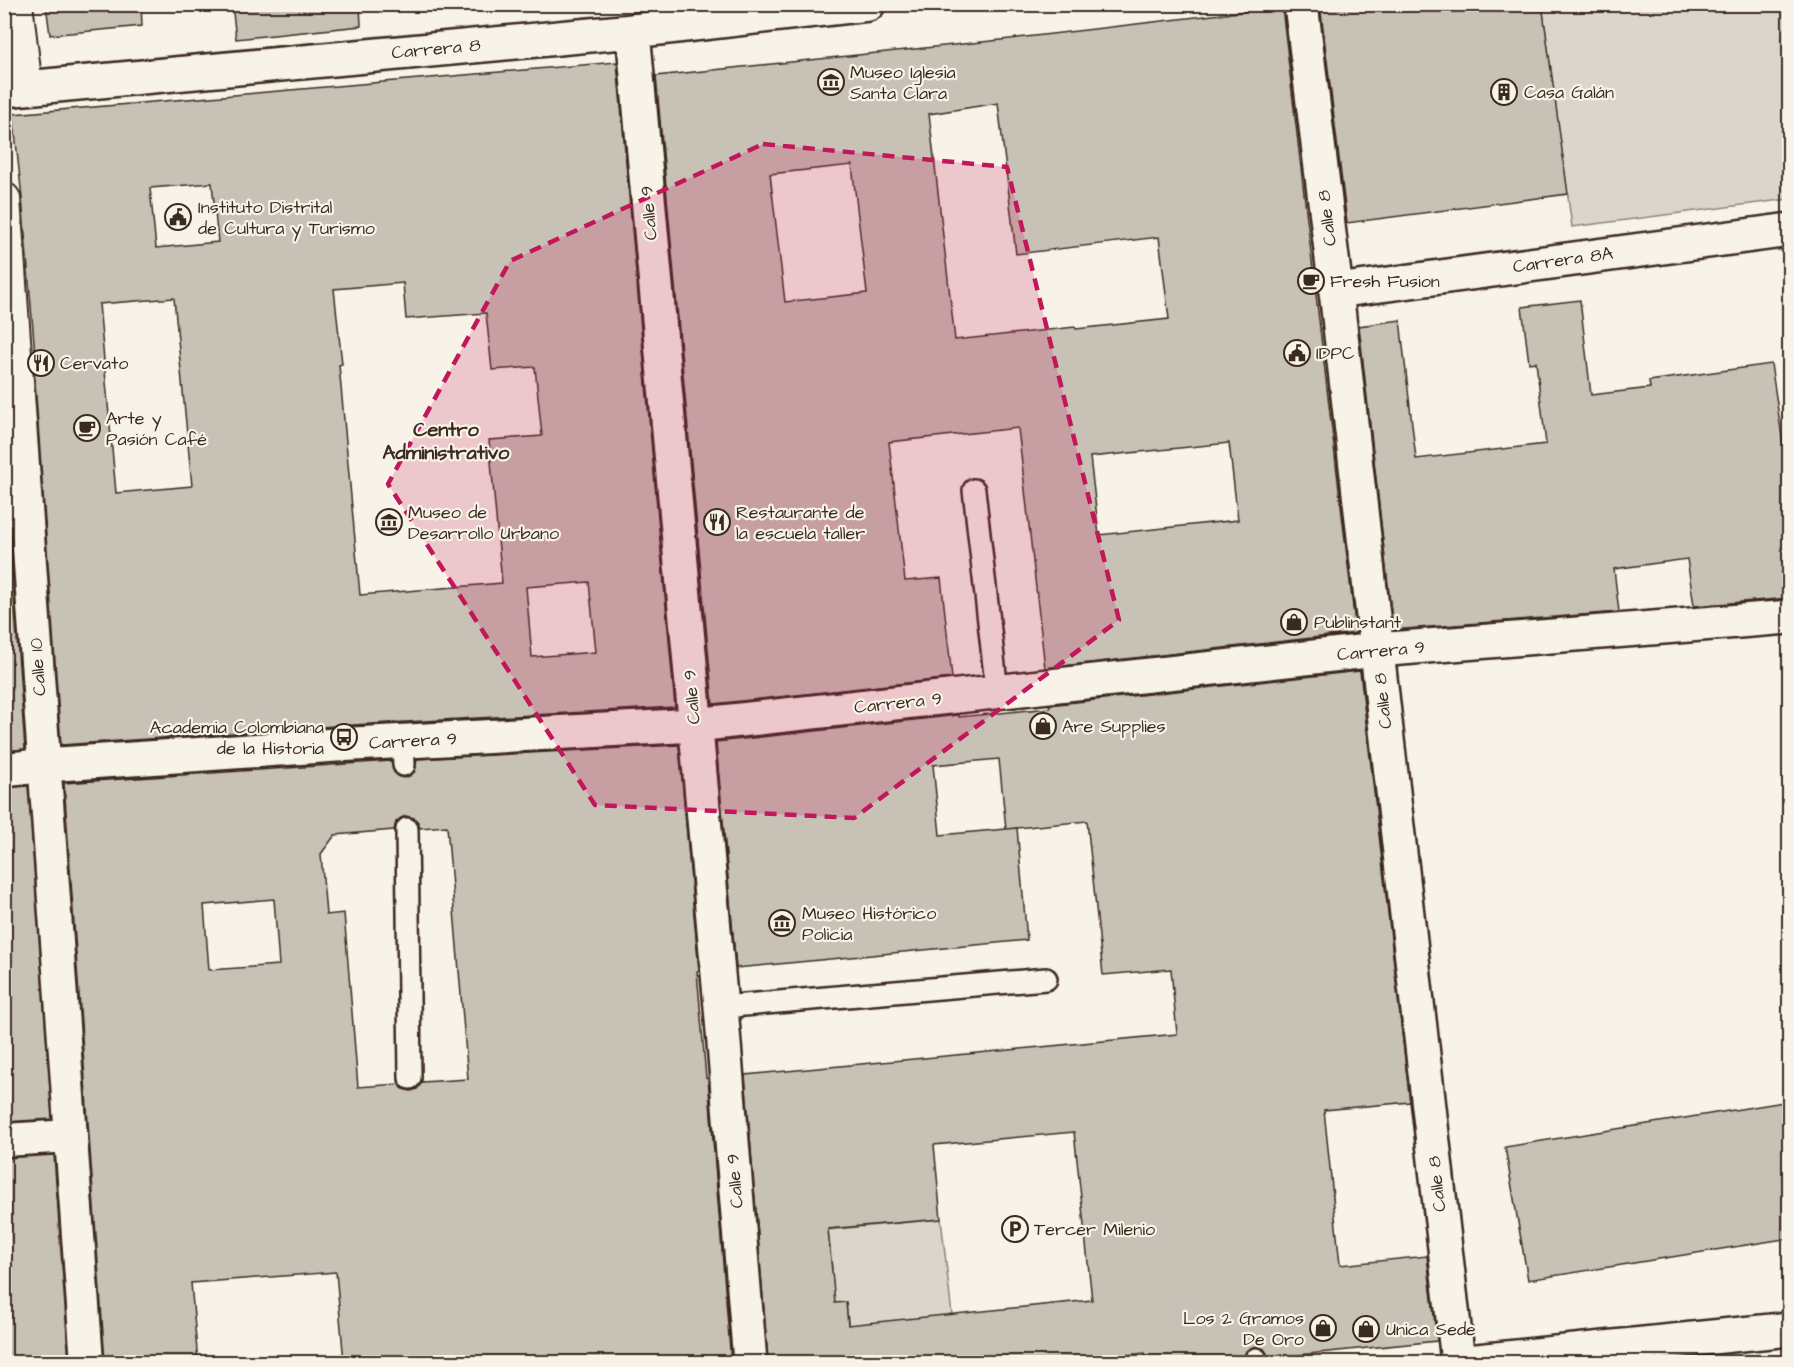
<svg xmlns="http://www.w3.org/2000/svg" width="1794" height="1367" viewBox="0 0 1794 1367" font-family="'Architects Daughter',sans-serif">
  <rect width="100%" height="100%" fill="#f7f3e8"/>
  <filter id="ink" filterUnits="userSpaceOnUse"><feTurbulence type="fractalNoise" baseFrequency=".0167" numOctaves="2"/><feDisplacementMap in="SourceGraphic" scale="12" xChannelSelector="R" yChannelSelector="G"/><feConvolveMatrix kernelMatrix="1 2 1 2 8 2 1 2 1" color-interpolation-filters="sRGB"/></filter>
  <g filter="url(#ink)">
    <g fill="#dbd6cb" stroke="#8b8074" stroke-width="1.5">
      <path d="M1542 5H1789V199L1572 227Z"/>
      <path d="M941 1219 952 1315 851 1348 846 1302 823 1304 832 1268 828 1230Z"/>
    </g>
    <g fill="#c8c1b6" stroke="#3b2a1e" stroke-width="1.5" fill-rule="evenodd">
      <path d="M46 4H141L142 26 50 35Z"/>
      <path d="M232 4H360L361 26 236 39Z"/>
      <path d="M1320 4H1542L1568 194 1347 223Z"/>
      <path d="M1282 7 1356 633 1045 668 1018 428 889 442 905 581 941 578 952 678 713 704 656 76 1001 40ZM998 103 1016 254 1159 237 1169 319 1076 329 1075 327 955 340 929 114ZM852 165 867 293 785 302 770 174ZM1229 443 1238 520 1099 535 1090 457Z"/>
      <path d="M617 62 675 707 335 726 61 745 33 354H35L22 198 13 114ZM212 183 218 242 156 248 150 188ZM403 283 406 319 486 313 492 370 535 367 542 436 489 440 502 583 360 595 339 365 342 364 334 289ZM174 298 192 486 116 493 99 304ZM589 582 596 652 532 657 526 587Z"/>
      <path d="M1580 300 1591 395 1650 388 1649 381 1771 364 1784 450 1790 449V598L1694 606 1687 559 1614 569 1619 612 1393 630 1359 326 1400 320 1416 459 1546 444 1536 362 1529 363 1522 307Z"/>
      <path d="M4 459 25 749 4 751Z"/>
      <path d="M1360 671 1410 1102 1324 1110 1340 1265 1427 1256 1437 1341 1269 1358 1264 1349 1258 1346 1253 1347 1246 1351 1244 1359 1209 1362H1146L1145 1353 1098 1358V1355L1030 1362H768L745 1075 1177 1034 1171 969 1103 975 1087 821 1006 829 1017 828 1027 940 736 968 716 742 959 715V717L1050 708 1049 705ZM999 759 1006 829 940 835 933 765ZM1074 1132 1092 1300 848 1325 846 1302 835 1303 828 1229 941 1219 934 1145Z"/>
      <path d="M679 745 699 971H697L706 1078H708L731 1362H344L336 1272 191 1283 198 1362H105L64 783 391 761 394 772 399 777 405 778 411 775 415 771 417 759ZM406 816 414 818 418 822 420 828 447 826 468 1079 422 1082 417 1089 411 1091 403 1089 399 1084 358 1087 344 913 326 915 321 854 335 835 394 830 396 822 401 818ZM274 899 279 965 209 970 204 905Z"/>
      <path d="M28 786 52 1119 4 1122V788Z"/>
      <path d="M1790 1101V1238L1528 1280 1505 1147Z"/>
      <path d="M54 1155 69 1362H4V1158Z"/>
    </g>
    <g fill="none" stroke-linecap="round" stroke-linejoin="round">
      <defs>
        <g id="service">
          <path d="M974 490 997 692"/>
          <path d="M403 741 404 765"/>
          <path d="M407 829 410 1078"/>
          <path d="M721 1007 1046 979"/>
          <path d="M1256 1359 1257 1362"/>
        </g>
        <g id="pedestrian">
          <path d="M16 4 26 88"/>
          <path d="M4 199 87 1362"/>
          <path d="M4 1140 71 1136"/>
        </g>
        <g id="minor">
          <path d="M1301 4 1336 291 1458 1362"/>
          <path d="M633 31 868 4"/>
          <path d="M1336 291 1790 230"/>
        </g>
        <g id="tertiary">
          <path d="M4 90 633 31 721 1007 750 1362"/>
          <path d="M4 770 45 765 336 745 695 725 1377 650 1790 617"/>
        </g>
        <path id="primary" d="M1467 1362 1790 1329"/>
      </defs>
      <use href="#service" stroke="#3b2a1e" stroke-width="26"/>
      <use href="#pedestrian" stroke="#3b2a1e" stroke-width="36"/>
      <use href="#minor" stroke="#3b2a1e" stroke-width="38"/>
      <use href="#tertiary" stroke="#3b2a1e" stroke-width="38"/>
      <use href="#primary" stroke="#3b2a1e" stroke-width="38"/>
      <use href="#service" stroke="#f7f3e8" stroke-width="21"/>
      <use href="#pedestrian" stroke="#f7f3e8" stroke-width="32"/>
      <use href="#minor" stroke="#f7f3e8" stroke-width="33"/>
      <use href="#tertiary" stroke="#f7f3e8" stroke-width="33"/>
      <use href="#primary" stroke="#f7f3e8" stroke-width="33"/>
    </g>
  </g>
  <path fill="#c2185b" fill-opacity="0.2" stroke="#c2185b" stroke-width="4.5" stroke-dasharray="12 8" stroke-linejoin="round" d="M763 144 1007 167 1119 620 854 818 595 805 388 484 510 261Z"/>
  <defs>
    <symbol id="museum-ring" viewBox="-11 -11 22 22"><circle r="9.5" fill="#f7f3e8" stroke="#3b2a1e" stroke-width="1.5"/><path d="M0-6L6-3V-2H-6V-3ZM-5-1h2V3h-2ZM-1-1h2V3h-2ZM3-1h2V3H3ZM-6 4H6V6H-6Z" fill="#3b2a1e"/></symbol>
    <symbol id="building-ring" viewBox="-11 -11 22 22"><circle r="9.5" fill="#f7f3e8" stroke="#3b2a1e" stroke-width="1.5"/><path d="M-4-6H4V6H1V3H-1V6H-4ZM-2.5-4.3h1.7v1.8h-1.7ZM.8-4.3h1.7v1.8H.8ZM-2.5-1h1.7V.8h-1.7ZM.8-1h1.7V.8H.8Z" fill="#3b2a1e"/></symbol>
    <symbol id="civic-ring" viewBox="-11 -11 22 22"><circle r="9.5" fill="#f7f3e8" stroke="#3b2a1e" stroke-width="1.5"/><path d="M-.6-6.5H3V-4.5H.6V-3L4-1V1h2V6H-6V1h2V-1L-.6-3ZM-1.2 2.5V6h2.4V2.5Z" fill="#3b2a1e"/></symbol>
    <symbol id="cafe-ring" viewBox="-11 -11 22 22"><circle r="9.5" fill="#f7f3e8" stroke="#3b2a1e" stroke-width="1.5"/><path d="M-5.5-4.5H6V0H3Q3 3.5 0 3.5H-2.5Q-5.5 3.5-5.5 0ZM3-3.2v2h1.7v-2ZM-6 4.5H4V6H-6Z" fill="#3b2a1e"/></symbol>
    <symbol id="restaurant-ring" viewBox="-11 -11 22 22"><circle r="9.5" fill="#f7f3e8" stroke="#3b2a1e" stroke-width="1.5"/><path d="M-5-6h1v4h1v-4h1v4h1v-4h1v5L-1.5 .5V6h-2V.5L-5-1ZM5-6V6H3V1.5H1.5Q1.5-4 5-6Z" fill="#3b2a1e"/></symbol>
    <symbol id="shop-ring" viewBox="-11 -11 22 22"><circle r="9.5" fill="#f7f3e8" stroke="#3b2a1e" stroke-width="1.5"/><path d="M-5-2.5h2.3a2.7 3.5 0 0 1 5.4 0H5L5.5 6h-11ZM-1.5-2.5h3a1.5 2.3 0 0 0-3 0Z" fill="#3b2a1e"/></symbol>
    <symbol id="bus-ring" viewBox="-11 -11 22 22"><circle r="9.5" fill="#f7f3e8" stroke="#3b2a1e" stroke-width="1.5"/><path d="M-5-6H5V4H4V6H2V4H-2V6H-4V4H-5ZM-3.5-4V0h7V-4ZM-3.5 1.2v1.5H-2V1.2ZM2 1.2v1.5H3.5V1.2Z" fill="#3b2a1e"/></symbol>
    <symbol id="parking-ring" viewBox="-11 -11 22 22"><circle r="9.5" fill="#f7f3e8" stroke="#3b2a1e" stroke-width="1.5"/><path d="M-3.5-5.5H1a3.5 3.5 0 0 1 0 7H-1V5.5H-3.5ZM-1-3.4V-.6H.8a1.4 1.4 0 0 0 0-2.8Z" fill="#3b2a1e"/></symbol>
  </defs>
  <g fill-rule="evenodd">
    <use href="#museum-ring" x="816" y="67" width="30" height="30"/>
    <use href="#building-ring" x="1489" y="77" width="30" height="30"/>
    <use href="#civic-ring" x="163" y="202" width="30" height="30"/>
    <use href="#cafe-ring" x="1296" y="266" width="30" height="30"/>
    <use href="#civic-ring" x="1282" y="338" width="30" height="30"/>
    <use href="#restaurant-ring" x="26" y="348" width="30" height="30"/>
    <use href="#cafe-ring" x="72" y="413" width="30" height="30"/>
    <use href="#museum-ring" x="374" y="507" width="30" height="30"/>
    <use href="#restaurant-ring" x="702" y="507" width="30" height="30"/>
    <use href="#shop-ring" x="1279" y="607" width="30" height="30"/>
    <use href="#shop-ring" x="1028" y="711" width="30" height="30"/>
    <use href="#bus-ring" x="329" y="722" width="30" height="30"/>
    <use href="#museum-ring" x="767" y="908" width="30" height="30"/>
    <use href="#parking-ring" x="1000" y="1214" width="30" height="30"/>
    <use href="#shop-ring" x="1308" y="1313" width="30" height="30"/>
    <use href="#shop-ring" x="1351" y="1314" width="30" height="30"/>
  </g>
  <g text-anchor="middle" dominant-baseline="central" stroke-width="4.5" stroke-linejoin="round" paint-order="stroke">
    <g font-size="18" fill="#3b2a1e" stroke="#f7f3e8">
      <text transform="translate(436 49) rotate(-5)">Carrera 8</text>
      <text transform="translate(649 213) rotate(-95)">Calle 9</text>
      <text transform="translate(1327 218) rotate(-97)">Calle 8</text>
      <text transform="translate(1563 260) rotate(-8)">Carrera 8A</text>
      <text transform="translate(1381 651) rotate(-5)">Carrera 9</text>
      <text transform="translate(38 667) rotate(-94)">Calle 10</text>
      <text transform="translate(692 697) rotate(-95)">Calle 9</text>
      <text transform="translate(1383 701) rotate(-96)">Calle 8</text>
      <text transform="translate(898 703) rotate(-6)">Carrera 9</text>
      <text transform="translate(413 741) rotate(-3)">Carrera 9</text>
      <text transform="translate(735 1181) rotate(-95)">Calle 9</text>
      <text transform="translate(1437 1184) rotate(-96)">Calle 8</text>
    </g>
    <g font-size="18" fill="#3b2a1e" stroke="#f7f3e8" text-anchor="start">
      <text x="850" y="72">Museo Iglesia<tspan x="850" dy="21">Santa Clara</tspan></text>
      <text x="1524" y="92">Casa Galán</text>
      <text x="198" y="207">Instituto Distrital<tspan x="198" dy="21">de Cultura y Turismo</tspan></text>
      <text x="1330" y="281">Fresh Fusion</text>
      <text x="1316" y="353">IDPC</text>
      <text x="60" y="363">Cervato</text>
      <text x="106" y="418">Arte y<tspan x="106" dy="21">Pasión Café</tspan></text>
      <text x="408" y="512">Museo de<tspan x="408" dy="21">Desarrollo Urbano</tspan></text>
      <text x="736" y="512">Restaurante de<tspan x="736" dy="21">la escuela taller</tspan></text>
      <text x="1314" y="622">Publinstant</text>
      <text x="1062" y="726">Are Supplies</text>
      <text x="324" y="727" text-anchor="end">Academia Colombiana<tspan x="324" dy="21">de la Historia</tspan></text>
      <text x="802" y="913">Museo Histórico<tspan x="802" dy="21">Policia</tspan></text>
      <text x="1034" y="1229">Tercer Milenio</text>
      <text x="1304" y="1318" text-anchor="end">Los 2 Gramos<tspan x="1304" dy="21">De Oro</tspan></text>
      <text x="1386" y="1329">Unica Sede</text>
    </g>
    <g font-size="20" font-weight="bold" fill="#3b2a1e" stroke="#f7f3e8">
      <text x="446" y="430">Centro<tspan x="446" dy="23">Administrativo</tspan></text>
    </g>
  </g>
  <rect width="1794" height="1367" fill="none" stroke="#f7f3e8" stroke-width="24"/>
  <rect x="12" y="12" width="1770" height="1343" fill="none" stroke="#3b2a1e" stroke-width="2" filter="url(#ink)"/>
</svg>
